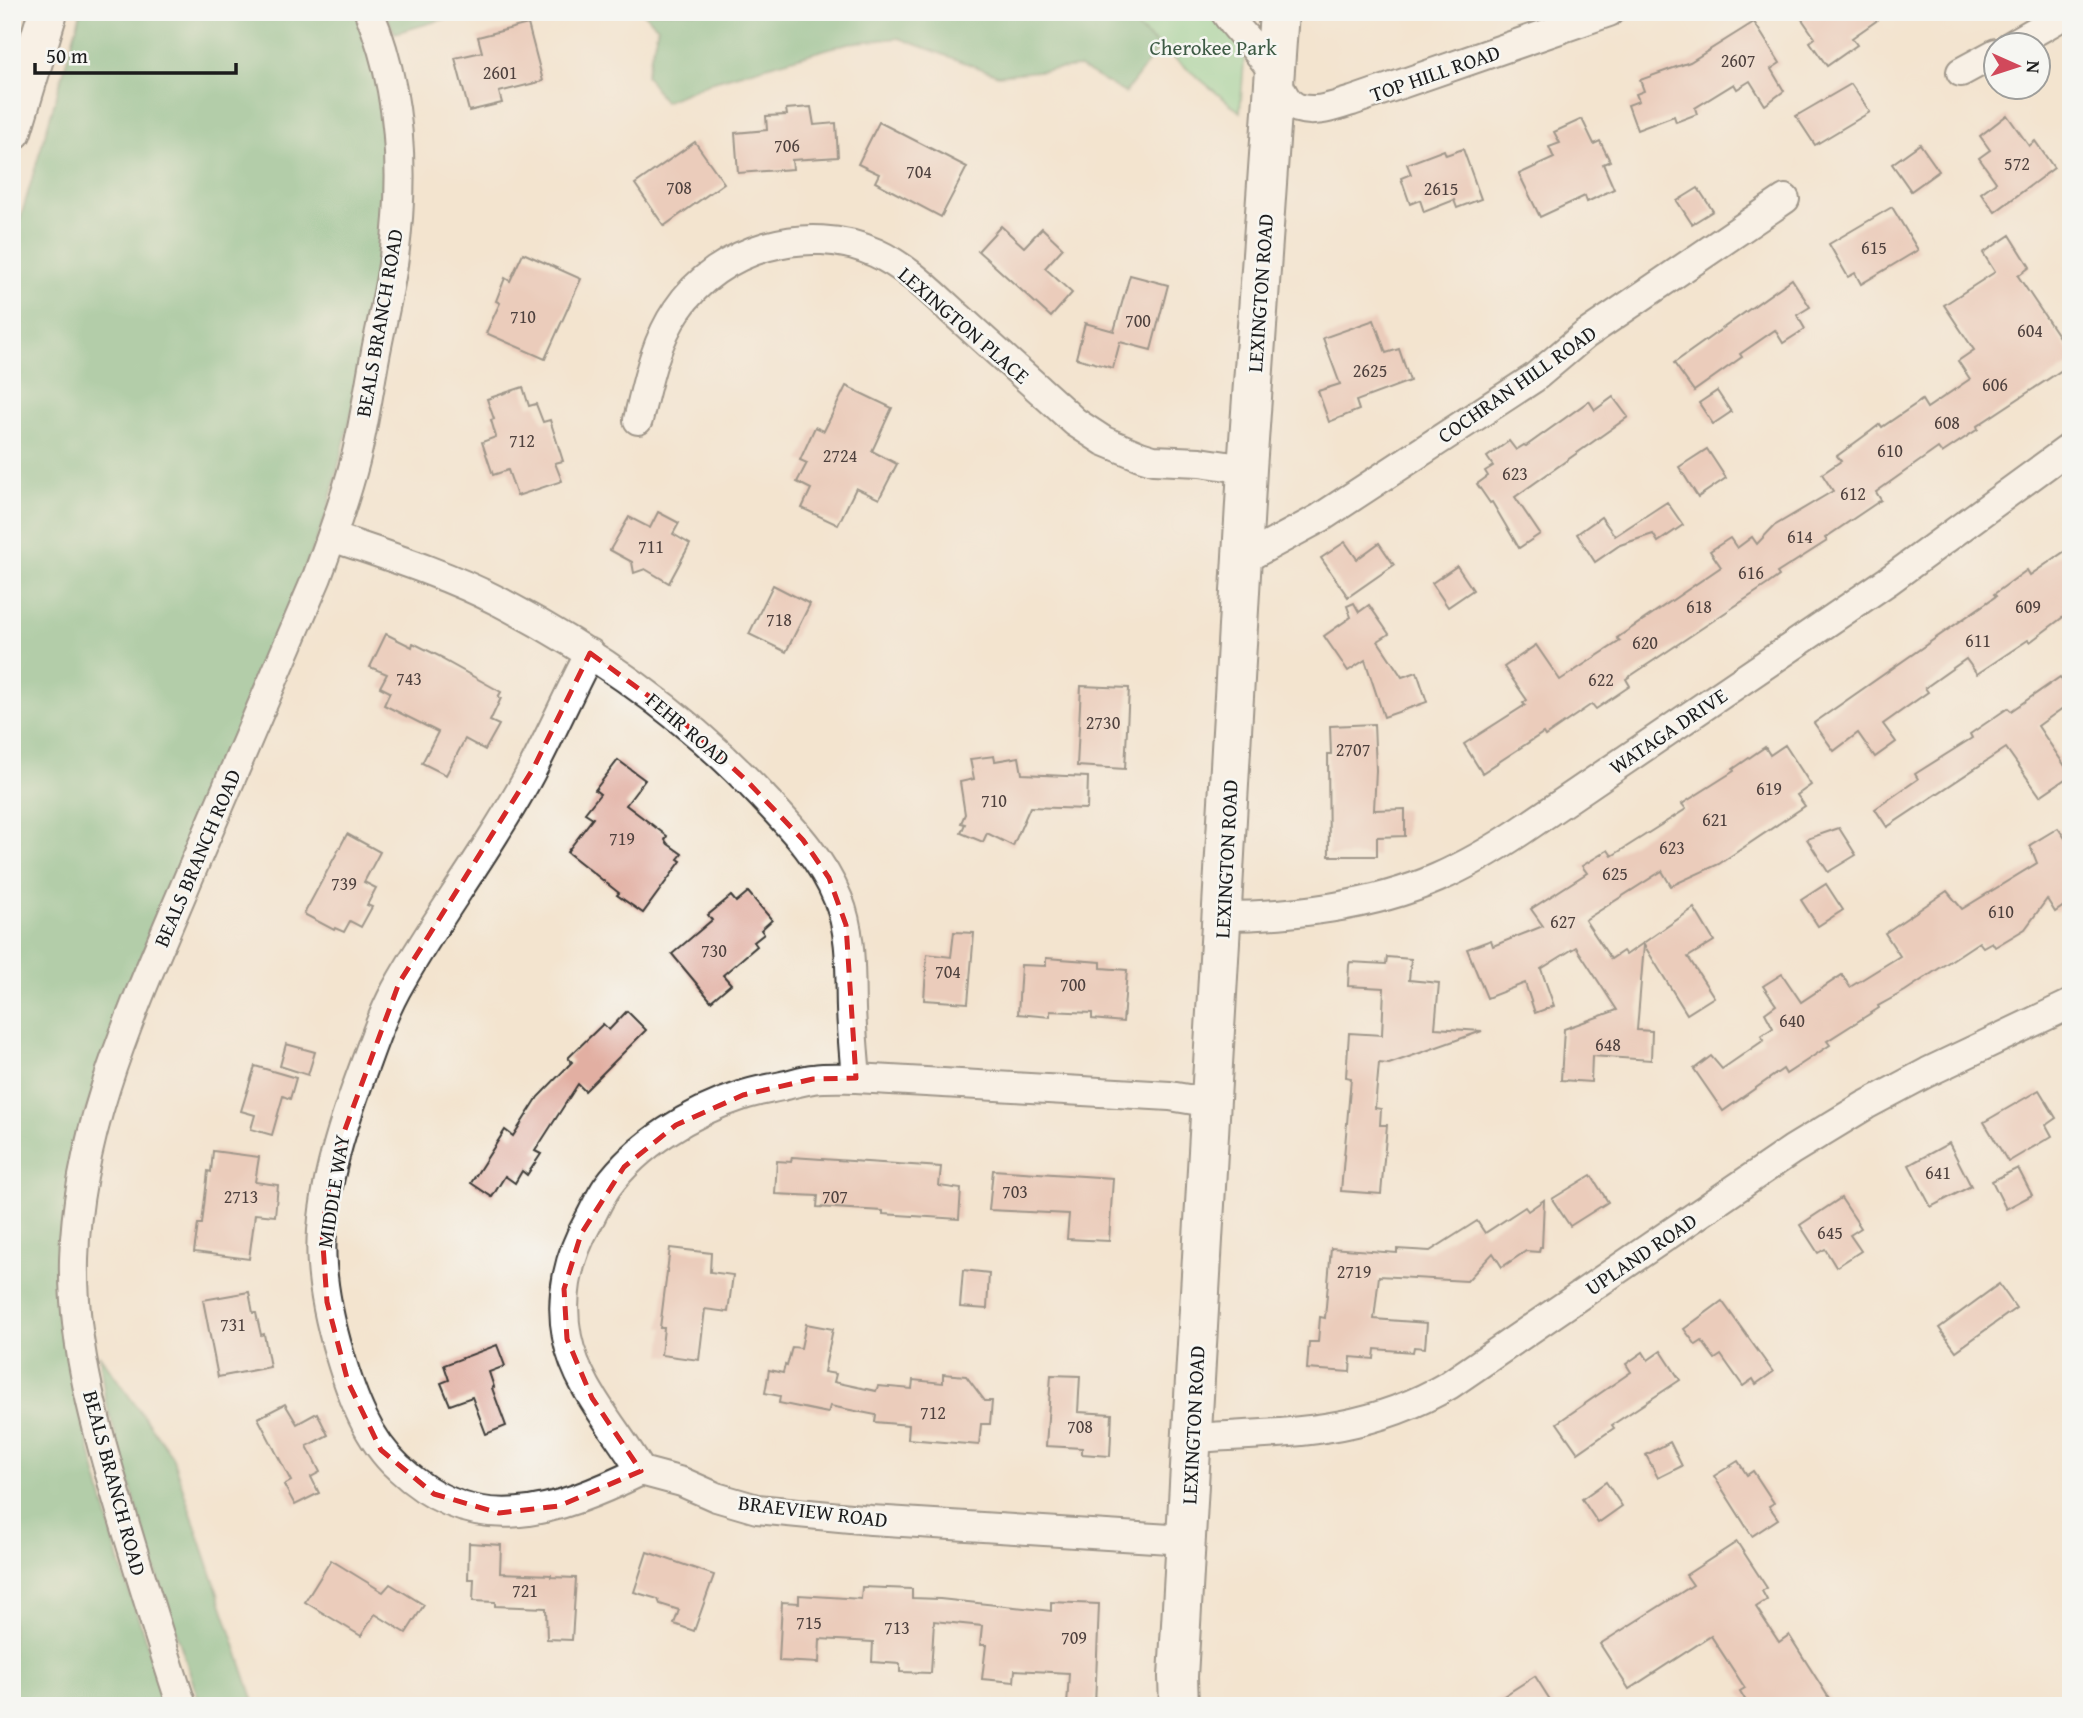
<svg xmlns="http://www.w3.org/2000/svg" width="2083" height="1718" viewBox="0 0 2083 1718" font-family="'Gentium Book Plus',serif">
  <rect width="100%" height="100%" fill="#f6f6f2"/>
  <filter id="ink" filterUnits="userSpaceOnUse"><feTurbulence type="fractalNoise" baseFrequency=".0143" numOctaves="2"/><feDisplacementMap in="SourceGraphic" scale="14" xChannelSelector="R" yChannelSelector="G"/><feConvolveMatrix kernelMatrix="1 2 1 2 8 2 1 2 1" color-interpolation-filters="sRGB"/></filter>
  <filter id="wash" filterUnits="userSpaceOnUse"><feTurbulence type="fractalNoise" baseFrequency=".00686" numOctaves="4" result="noise"/><feDisplacementMap in="SourceGraphic" scale="28" xChannelSelector="R" yChannelSelector="G"/><feGaussianBlur stdDeviation="1.57" result="paint"/><feColorMatrix in="noise" values="0 0 0 0 0 0 0 0 0 0 0 0 0 0 0 0 0 1.4 0 .05"/><feComposite in="paint" operator="in"/></filter>
  <g filter="url(#wash)">
    <rect width="100%" height="100%" fill="#f3e4cf"/>
    <path fill="#7ecf90" stroke="#4d7656" stroke-width="2" d="M1118 12H1248L1240 112Z"/>
    <g fill="#66b27a" stroke="#41674b" stroke-width="2">
      <path d="M81 12H359L370 28 388 184 378 283 356 395 326 516 256 688 163 902 82 1122 63 1294 76 1397 119 1561 168 1706H12V247Z"/>
      <path d="M384 12H469L395 33Z"/>
      <path d="M642 12H1118L1160 47 1125 93 1079 67 998 75 899 38 848 43 714 81 664 102 646 75 658 27Z"/>
      <path d="M99 1354 172 1456 255 1704 201 1706 155 1569 105 1399Z"/>
    </g>
    <g id="blocks">
      <g fill="#e2afa2">
        <path d="M1797 12H1889L1852 38 1857 45 1827 66 1810 42 1815 38Z"/>
        <path d="M1754 22 1780 63 1771 69 1784 91 1765 105 1750 81 1737 89 1734 84 1695 108 1697 114 1676 122 1674 116 1637 130 1628 105 1639 101 1636 94 1644 91 1640 80 1690 62Z"/>
        <path d="M528 24 543 81 499 92 502 103 469 111 455 58 482 52 478 37Z"/>
        <path d="M1851 84 1870 112 1815 145 1796 116Z"/>
        <path d="M811 107 814 125 836 123 838 157 792 160 793 169 738 173 735 133 767 130 766 116 787 115 786 109Z"/>
        <path d="M2007 115 2029 146 2035 141 2054 168 1995 212 1981 193 1996 182 1979 158 1990 150 1980 136Z"/>
        <path d="M1582 119 1594 144 1600 141 1610 161 1603 164 1614 189 1587 202 1585 196 1540 217 1519 174 1554 158 1549 147 1560 143 1554 132Z"/>
        <path d="M879 122 967 167 941 217 875 182 879 174 858 164Z"/>
        <path d="M695 142 724 183 664 226 635 184Z"/>
        <path d="M1920 144 1939 171 1911 191 1892 164Z"/>
        <path d="M1463 149 1481 199 1457 208 1454 200 1424 212 1420 200 1410 204 1401 178 1411 174 1407 164 1444 150 1446 155Z"/>
        <path d="M1698 188 1713 211 1692 224 1677 201Z"/>
        <path d="M1892 207 1918 250 1861 284 1855 273 1848 277 1829 244Z"/>
        <path d="M1001 226 1024 247 1042 228 1063 248 1045 268 1072 293 1051 317 978 251Z"/>
        <path d="M2010 235 2030 267 2018 276 2071 355V364L1977 426 1978 429 1942 453 1938 448 1876 492 1881 500 1825 538 1827 541 1777 573 1779 576 1768 584 1626 679 1630 686 1596 709 1592 704 1545 736 1543 733 1482 773 1464 744 1525 705 1523 703 1527 700 1504 667 1536 645 1560 680 1620 641 1617 638 1721 567 1710 551 1730 538 1737 548 1752 537 1757 544 1774 526 1833 491 1822 474 1841 461 1837 456 1871 431 1880 424 1882 427 1922 400 1927 408 1970 379 1958 361 1974 350 1944 305 1995 272 1983 253Z"/>
        <path d="M523 253 581 279 545 359 486 333 500 303 496 301 505 278 510 281Z"/>
        <path d="M1130 275 1168 285 1151 350 1120 342 1113 368 1076 358 1085 323 1114 331Z"/>
        <path d="M1792 279 1810 307 1797 315 1805 329 1783 343 1775 330 1740 354 1742 357 1694 391 1674 363Z"/>
        <path d="M1374 320 1386 353 1399 349 1410 381 1356 401 1359 410 1329 422 1318 391 1340 384 1323 338Z"/>
        <path d="M846 386 892 408 872 451 897 464 879 499 856 488 838 525 802 508 811 489 797 482 807 463 800 460 815 427 824 431Z"/>
        <path d="M523 387 529 406 536 404 543 422 550 420 563 461 555 463 562 481 517 496 508 470 493 475 482 442 496 437 491 420 494 419 487 399Z"/>
        <path d="M1717 391 1731 412 1713 424 1699 403Z"/>
        <path d="M1613 397 1628 417 1515 497 1540 534 1519 548 1492 502 1490 503 1477 484 1488 476 1485 471 1493 466 1487 457 1509 441 1516 450 1524 445 1526 446 1589 401 1595 410Z"/>
        <path d="M1707 449 1726 478 1698 497 1679 467Z"/>
        <path d="M1667 502 1683 525 1658 542 1653 534 1620 545 1595 562 1577 534 1601 517 1615 536Z"/>
        <path d="M658 512 679 523 673 534 690 544 669 583 645 569 634 573 632 562 610 550 629 517 650 528Z"/>
        <path d="M1345 542 1357 559 1379 543 1394 565 1348 597 1321 558Z"/>
        <path d="M2071 547V611L2030 642 2028 640 1977 674 1966 659 1925 688 1928 692 1883 724 1896 742 1875 757 1858 733 1834 751 1814 723 1996 596 1994 594 2027 570 2030 575Z"/>
        <path d="M1457 566 1473 590 1448 607 1432 583Z"/>
        <path d="M773 585 810 604 786 652 749 634Z"/>
        <path d="M1354 603 1359 612 1369 605 1389 634 1378 641 1402 677 1417 672 1427 702 1384 717 1365 660 1348 671 1324 636 1351 617 1347 606Z"/>
        <path d="M386 634 412 647 413 643 443 658 442 659 501 692 498 697 501 698 490 721 499 725 485 750 465 739 446 775 422 763 438 732 384 705 390 692 380 687 387 674 370 667Z"/>
        <path d="M2060 677 2071 693V702L2038 726 2071 775 2040 796 2006 748 1887 827 1875 809 1918 779 1915 774 1972 738 1970 734 2008 708 2011 711Z"/>
        <path d="M1081 686 1129 688 1125 769 1077 766Z"/>
        <path d="M1374 724 1376 770 1374 810 1405 809V836L1377 837V856H1329L1328 754H1331L1330 726Z"/>
        <path d="M1785 745 1811 785 1797 795 1805 806 1719 864 1671 886 1662 871 1585 920 1611 959 1623 951 1626 955 1694 908 1714 941 1688 957 1714 997 1687 1014 1644 945 1637 1030 1652 1031 1651 1060 1592 1056 1591 1082 1561 1080 1564 1029 1617 1010 1576 947 1541 969 1554 1006 1535 1013 1525 983 1487 998 1467 949 1491 940 1493 946 1543 926 1531 909 1587 873 1582 866 1608 850 1612 856 1686 809 1682 804 1734 771 1733 769 1765 747 1770 755Z"/>
        <path d="M994 756 995 761 1019 757 1022 774 1088 777 1087 809 1030 807 1013 846 987 833 983 842 961 833 965 824 961 823 965 814 960 782 974 779 970 759Z"/>
        <path d="M618 760 645 780 626 805 667 836 665 840 668 844 682 854 678 859 681 861 643 913 617 895 619 893 567 852 593 818 585 813 600 794 595 790Z"/>
        <path d="M1839 828 1856 855 1828 872 1807 839Z"/>
        <path d="M2058 828 2071 847V901L2055 912 2047 899 2025 929 1995 947 1992 942 1983 947 1979 942 1905 991 1878 1006 1879 1008 1827 1041 1830 1045 1806 1061 1786 1074 1783 1069 1723 1111 1694 1069 1711 1056 1722 1069 1764 1040 1761 1036 1773 1028 1765 1013 1776 1005 1763 986 1782 974 1801 1002 1842 975 1850 987 1900 956 1885 933 1947 891 1962 909 2037 863 2030 845Z"/>
        <path d="M347 834 380 852 364 882 376 888 367 905 372 907 361 927 350 921 344 932 335 928 334 930 304 914Z"/>
        <path d="M1826 884 1843 910 1818 926 1801 900Z"/>
        <path d="M748 892 772 920 761 930 764 934 754 942 757 946 723 975 731 984 711 1001 672 954 712 920 708 915 731 896 736 902Z"/>
        <path d="M954 932 974 933 968 1003 924 1000 927 954 951 957Z"/>
        <path d="M1387 957 1411 959 1409 980 1439 983 1435 1028 1482 1031 1389 1064 1379 1063 1375 1108 1381 1109 1380 1125H1387L1381 1194 1341 1191 1351 1078 1346 1077 1349 1033 1382 1035 1384 988 1348 986 1349 965 1350 962 1386 964Z"/>
        <path d="M1046 958 1101 962V968L1127 970 1123 1022 1092 1019V1013L1050 1011V1017L1018 1014 1021 965 1046 966Z"/>
        <path d="M627 1011 646 1030 585 1091 578 1084 535 1151 541 1154 527 1175 522 1171 515 1183 505 1176 492 1197 471 1183 505 1130 513 1136 538 1097 572 1062 568 1058 603 1024 609 1030Z"/>
        <path d="M286 1044 315 1052 308 1075 280 1066Z"/>
        <path d="M255 1066 296 1078 290 1099 283 1096 272 1135 251 1129 255 1115 241 1111Z"/>
        <path d="M2039 1090 2056 1118 2046 1125 2052 1136 2008 1162 1984 1122Z"/>
        <path d="M1949 1143 1971 1186 1931 1207 1909 1165Z"/>
        <path d="M213 1151 259 1157 255 1182 278 1185 275 1216 255 1214 249 1259 194 1252 198 1224H202L208 1171 211 1172Z"/>
        <path d="M792 1157 941 1167 939 1186 961 1189 959 1219 883 1214V1211L817 1207 818 1196 775 1194 777 1161 791 1162Z"/>
        <path d="M2018 1168 2032 1195 2006 1209 1992 1181Z"/>
        <path d="M993 1170 1113 1178 1109 1241 1067 1239 1069 1214 989 1210Z"/>
        <path d="M1591 1175 1608 1202 1570 1226 1552 1199Z"/>
        <path d="M1841 1198 1861 1228 1850 1235 1861 1251 1836 1267 1825 1249 1818 1253 1800 1225Z"/>
        <path d="M1544 1200 1542 1247H1540L1539 1252 1526 1251 1502 1267 1493 1253 1467 1281 1379 1276 1374 1319 1427 1323 1425 1348 1414 1347 1413 1352 1375 1349 1374 1359 1351 1357 1350 1372 1307 1369 1309 1342H1318L1320 1317 1325 1318 1331 1248 1397 1253V1249L1430 1251 1477 1221 1485 1233 1525 1207 1528 1211Z"/>
        <path d="M670 1248 711 1253 710 1272 733 1275 728 1312 705 1309 699 1360 661 1355 664 1328H660Z"/>
        <path d="M963 1270 989 1273 987 1309 960 1307Z"/>
        <path d="M1999 1284 2016 1308 1956 1351 1939 1328Z"/>
        <path d="M249 1292 253 1313H256L261 1335 264 1334 270 1367 218 1377 203 1300Z"/>
        <path d="M1722 1301 1773 1372 1756 1384 1753 1379 1743 1386 1721 1355 1715 1359 1702 1341 1696 1345 1684 1329Z"/>
        <path d="M806 1324 833 1329 824 1372 836 1374 834 1382 876 1391 878 1386 912 1389 913 1380 943 1383V1374L966 1376 985 1401H992L990 1424H981L979 1445 908 1439 909 1425 875 1422 876 1415 830 1406 828 1413 779 1403 780 1396 765 1393 769 1370 783 1373 785 1365 787 1366 792 1347 801 1348Z"/>
        <path d="M497 1345 505 1366 489 1372 494 1387 492 1388 506 1426 486 1434 472 1397 450 1405 441 1383 449 1380 444 1365Z"/>
        <path d="M1661 1351 1680 1380 1612 1425 1614 1428 1578 1453 1557 1423 1631 1372 1626 1364 1643 1352 1648 1360Z"/>
        <path d="M1051 1375 1080 1376 1078 1412 1112 1414 1110 1456 1082 1454V1448L1046 1446Z"/>
        <path d="M285 1404 297 1424 317 1413 328 1435 307 1446 320 1472 311 1477 319 1493 295 1505 284 1485 291 1481 258 1418Z"/>
        <path d="M1670 1442 1682 1466 1658 1478 1646 1455Z"/>
        <path d="M1738 1461 1747 1475 1753 1471 1774 1503 1769 1506 1778 1519 1752 1536 1714 1476Z"/>
        <path d="M1606 1482 1622 1506 1598 1523 1582 1499Z"/>
        <path d="M1737 1542 1767 1588 1762 1591 1767 1600 1756 1607 1779 1642 1789 1635 1834 1706H1749L1740 1691 1745 1688 1711 1636 1629 1689 1600 1644 1693 1585 1686 1575Z"/>
        <path d="M469 1543 501 1545 500 1573 551 1575V1577L576 1578 572 1640 547 1639 546 1608 495 1606V1602L473 1601 474 1579H468Z"/>
        <path d="M647 1552 714 1575 694 1631 674 1624 679 1610 660 1604 658 1599 634 1592Z"/>
        <path d="M331 1560 383 1592 390 1584 424 1605 406 1633 375 1614 361 1636 305 1602Z"/>
        <path d="M862 1587 912 1589V1598L940 1599 1051 1611V1602L1099 1604 1095 1706H1067L1069 1673 1015 1670 1014 1682 982 1679 986 1645H980L982 1626 934 1621 931 1673 900 1672V1664L872 1662 873 1642 820 1639 819 1663 779 1661 782 1602 799 1603V1595L861 1599Z"/>
        <path d="M1535 1676 1554 1706H1488Z"/>
      </g>
    </g>
  </g>
  <g filter="url(#ink)">
    <use href="#blocks" fill-opacity="0" stroke="#3c3a37" stroke-width="2"/>
    <g fill="none" stroke-linecap="round" stroke-linejoin="round">
      <defs>
        <g id="street">
          <path d="M1225 12C1240 35 1264 54 1276 78 1281 89 1285 104 1298 108 1316 114 1334 106 1352 101L1609 12"/>
          <path d="M2010 46 2069 12"/>
          <path d="M1961 72 1996 53"/>
          <path d="M638 420C647 383 655 342 677 310 718 248 808 222 876 253 909 268 934 295 960 318 998 353 1037 387 1075 422L1104 441 1140 456 1153 460 1200 462 1247 469"/>
          <path d="M332 537C388 556 446 574 500 602 597 653 688 717 763 797 792 828 822 859 838 899 852 933 850 972 851 1009 852 1032 854 1055 856 1078"/>
          <path d="M1244 559 1320 518 1534 378 1585 335 1785 199"/>
          <path d="M590 653C570 691 553 730 533 768 522 790 508 812 495 833 464 883 430 930 401 981 385 1008 375 1037 364 1067 342 1126 317 1201 322 1265 324 1295 331 1326 340 1356 352 1396 367 1439 399 1468 476 1541 557 1512 641 1471"/>
          <path d="M1222 916C1292 916 1373 906 1437 878 1467 865 1494 849 1521 831L1888 581 2071 447"/>
          <path d="M1192 1438C1287 1432 1364 1435 1449 1385L1792 1150 1866 1105 1928 1072 2071 1004"/>
          <path d="M1186 1540 871 1520 757 1509 716 1497 682 1482 641 1471C615 1427 577 1388 567 1337 559 1296 569 1255 589 1220 595 1209 600 1197 607 1187 638 1144 691 1112 741 1096 754 1091 769 1089 782 1086 792 1084 803 1080 813 1079 827 1077 842 1078 856 1078L1170 1096 1212 1103"/>
          <path d="M182 1706C161 1643 142 1581 123 1518 98 1435 72 1347 74 1260 77 1126 137 1001 188 879 231 779 274 678 317 577 331 539 345 500 355 461 364 425 369 388 376 351 382 320 390 289 394 257 405 174 402 91 369 12"/>
        </g>
        <path id="primary" d="M1179 1706 1178 1677 1247 469 1279 12"/>
        <path id="highway" d="M12 131 48 12"/>
      </defs>
      <use href="#street" stroke="#3c3a37" stroke-width="32"/>
      <use href="#primary" stroke="#3c3a37" stroke-width="42"/>
      <use href="#highway" stroke="#3c3a37" stroke-width="42"/>
      <use href="#street" stroke="#fff" stroke-width="28"/>
      <use href="#primary" stroke="#fff" stroke-width="38"/>
      <use href="#highway" stroke="#fff" stroke-width="38"/>
    </g>
  </g>
  <path d="M0 0H2083V1718H0ZM590 653 680 719 747 781 803 840 829 878 846 925 856 1078 813 1079 743 1095 676 1125 624 1167 581 1234 564 1289 567 1339 592 1398 641 1471 559 1506 499 1513 434 1494 381 1450 348 1382 327 1302 322 1231 333 1162 399 983 533 769Z" fill="#f3e4cf" fill-opacity=".55" fill-rule="evenodd"/>
  <path fill="none" stroke="#d62828" stroke-width="5" stroke-dasharray="14 9" stroke-linejoin="round" d="M590 653 680 719 747 781 803 840 829 878 846 925 856 1078 813 1079 743 1095 676 1125 624 1167 581 1234 564 1289 567 1339 592 1398 641 1471 559 1506 499 1513 434 1494 381 1450 348 1382 327 1302 322 1231 333 1162 399 983 533 769Z"/>
  <g text-anchor="middle" dominant-baseline="central" stroke-width="5" stroke-linejoin="round" paint-order="stroke">
    <g font-size="18" fill="#4e413e">
      <text x="1738" y="60">2607</text>
      <text x="500" y="72">2601</text>
      <text x="787" y="145">706</text>
      <text x="2017" y="163">572</text>
      <text x="919" y="171">704</text>
      <text x="679" y="187">708</text>
      <text x="1441" y="188">2615</text>
      <text x="1874" y="247">615</text>
      <text x="523" y="316">710</text>
      <text x="1138" y="320">700</text>
      <text x="2030" y="330">604</text>
      <text x="1370" y="370">2625</text>
      <text x="1995" y="384">606</text>
      <text x="1947" y="422">608</text>
      <text x="522" y="440">712</text>
      <text x="1890" y="450">610</text>
      <text x="840" y="455">2724</text>
      <text x="1515" y="473">623</text>
      <text x="1853" y="493">612</text>
      <text x="1800" y="536">614</text>
      <text x="651" y="546">711</text>
      <text x="1751" y="572">616</text>
      <text x="1699" y="606">618</text>
      <text x="2028" y="606">609</text>
      <text x="779" y="619">718</text>
      <text x="1978" y="640">611</text>
      <text x="1645" y="642">620</text>
      <text x="409" y="678">743</text>
      <text x="1601" y="679">622</text>
      <text x="1103" y="722">2730</text>
      <text x="1353" y="749">2707</text>
      <text x="1769" y="788">619</text>
      <text x="994" y="800">710</text>
      <text x="1715" y="819">621</text>
      <text x="622" y="838">719</text>
      <text x="1672" y="847">623</text>
      <text x="1615" y="873">625</text>
      <text x="344" y="883">739</text>
      <text x="2001" y="911">610</text>
      <text x="1563" y="921">627</text>
      <text x="714" y="950">730</text>
      <text x="948" y="971">704</text>
      <text x="1073" y="984">700</text>
      <text x="1792" y="1020">640</text>
      <text x="1608" y="1044">648</text>
      <text x="1938" y="1172">641</text>
      <text x="1015" y="1191">703</text>
      <text x="241" y="1196">2713</text>
      <text x="835" y="1196">707</text>
      <text x="1830" y="1232">645</text>
      <text x="1354" y="1271">2719</text>
      <text x="233" y="1324">731</text>
      <text x="933" y="1412">712</text>
      <text x="1080" y="1426">708</text>
      <text x="525" y="1590">721</text>
      <text x="809" y="1622">715</text>
      <text x="897" y="1627">713</text>
      <text x="1074" y="1637">709</text>
    </g>
    <g font-size="21" fill="#3e5b45" stroke="#f6f6f2">
      <text x="1213" y="47">Cherokee Park</text>
    </g>
    <g font-size="21" fill="#1c1c1c" stroke="#f6f6f2">
      <text transform="translate(1435 73) rotate(-19)">TOP HILL ROAD</text>
      <text transform="translate(1260 293) rotate(-86)">LEXINGTON ROAD</text>
      <text transform="translate(379 323) rotate(-80)">BEALS BRANCH ROAD</text>
      <text transform="translate(964 325) rotate(41)">LEXINGTON PLACE</text>
      <text transform="translate(1517 384) rotate(-35)">COCHRAN HILL ROAD</text>
      <text transform="translate(688 729) rotate(40)">FEHR ROAD</text>
      <text transform="translate(1668 731) rotate(-34)">WATAGA DRIVE</text>
      <text transform="translate(197 858) rotate(-67)">BEALS BRANCH ROAD</text>
      <text transform="translate(1226 859) rotate(-87)">LEXINGTON ROAD</text>
      <text transform="translate(333 1191) rotate(-81)">MIDDLE WAY</text>
      <text transform="translate(1641 1254) rotate(-34)">UPLAND ROAD</text>
      <text transform="translate(1193 1425) rotate(-87)">LEXINGTON ROAD</text>
      <text transform="translate(115 1483) rotate(75)">BEALS BRANCH ROAD</text>
      <text transform="translate(813 1511) rotate(7)">BRAEVIEW ROAD</text>
    </g>
  </g>
  <rect width="2083" height="1718" fill="none" stroke="#f6f6f2" stroke-width="42"/>
  <g transform="translate(2017 66) rotate(93)"><circle r="33" fill="#f6f6f2" stroke="#9f9f9c" stroke-width="2"/>
  <path d="M0-5L12 26L0 18L-12 26Z" fill="#d1495b"/>
  <text y="-10" font-size="19" font-weight="bold" text-anchor="middle" fill="#1c1c1c">N</text>
  </g>
  <path d="M35 63v10h201v-10" fill="none" stroke="#1c1c1c" stroke-width="3.5"/>
  <text x="46" y="63" font-size="21" fill="#1c1c1c" stroke="#f6f6f2" stroke-width="5" paint-order="stroke">50 m</text>
</svg>
